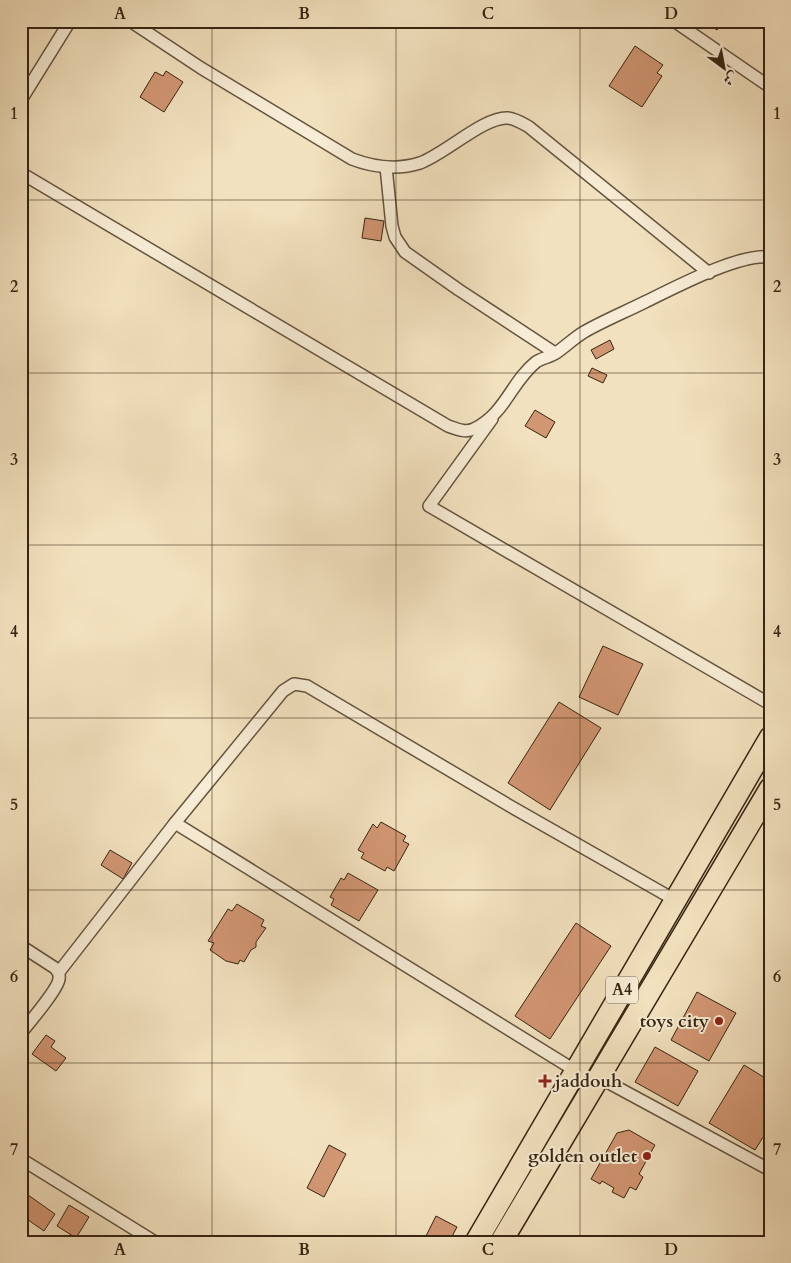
<svg xmlns="http://www.w3.org/2000/svg" width="791" height="1263" viewBox="0 0 791 1263" font-family="Cardo,Amiri,serif">
  <rect width="100%" height="100%" fill="#f2e1be"/>
  <filter id="stains"><feTurbulence type="fractalNoise" baseFrequency=".004" numOctaves="4"/><feColorMatrix values="0 0 0 0 .2 0 0 0 0 .09 0 0 0 0 .02 0 0 0 .5 -.17"/></filter>
  <radialGradient id="worn" r=".72"><stop offset=".6" stop-color="#630" stop-opacity="0"/><stop offset="1" stop-color="#630" stop-opacity=".3"/></radialGradient>
  <g fill="#d19672" stroke="#362413">
    <path d="M708 21H717L722 25 717 30 707 23Z"/>
    <path d="M635 46 663 65 657 73 662 76 642 107 609 86Z"/>
    <path d="M166 71 183 82 164 112 140 97 155 72 163 76Z"/>
    <path d="M365 218 384 221 381 241 362 238Z"/>
    <path d="M610 340 614 349 596 359 591 350Z"/>
    <path d="M592 368 607 375 603 383 588 376Z"/>
    <path d="M535 410 555 422 546 438 525 426Z"/>
    <path d="M603 646 643 664 618 715 579 697Z"/>
    <path d="M559 702 601 728 550 810 508 783Z"/>
    <path d="M381 822 406 836 403 841 409 844 394 871 387 867 385 871 361 858 364 853 358 850 373 824 377 828Z"/>
    <path d="M110 850 132 863 123 879 101 865Z"/>
    <path d="M348 873 378 890 359 921 331 905 334 899 330 897 341 878 344 880Z"/>
    <path d="M237 904 264 920 261 926 266 928 256 942V947L251 950 244 962 240 960 238 964 226 961 210 950 214 943 208 941 228 909 232 911Z"/>
    <path d="M576 923 611 946 550 1039 515 1016Z"/>
    <path d="M697 992 736 1013 709 1061 671 1040Z"/>
    <path d="M46 1035 55 1041 51 1047 66 1058 56 1071 32 1054Z"/>
    <path d="M655 1047 698 1071 678 1106 635 1082Z"/>
    <path d="M744 1065 770 1081V1126L755 1150 709 1123Z"/>
    <path d="M629 1130 655 1145 639 1174 643 1177 636 1190 630 1187 624 1198 612 1192 614 1188 602 1181 600 1184 591 1179 617 1133Z"/>
    <path d="M329 1145 346 1154 324 1197 307 1188Z"/>
    <path d="M21 1190 55 1214 44 1231 21 1215Z"/>
    <path d="M69 1205 89 1217 76 1238 57 1226Z"/>
    <path d="M436 1216 457 1227 449 1242H423Z"/>
  </g>
  <g fill="none" stroke-linecap="round" stroke-linejoin="round">
    <defs>
      <g id="street">
        <path d="M130 21 201 68 352 159C373 167 398 170 420 163 445 154 485 116 508 118 516 119 522 123 529 127L709 273"/>
        <path d="M674 21 770 87"/>
        <path d="M21 100 70 21"/>
        <path d="M386 167 392 226 395 237 405 252 459 290 555 353"/>
        <path d="M21 173 448 426C457 429 465 433 474 429 506 413 511 382 536 362 542 358 550 357 556 353 566 346 574 338 584 332 603 321 625 312 645 302 674 288 739 253 770 257"/>
        <path d="M492 419 429 506 770 704"/>
        <path d="M175 823 576 1071"/>
        <path d="M21 946 55 968C58 971 60 974 59 979 58 989 29 1023 21 1033"/>
        <path d="M59 972 175 823 283 691 294 684 307 686 510 806 675 900"/>
        <path d="M598 1077 770 1170"/>
        <path d="M21 1159 155 1242"/>
      </g>
      <g id="highway">
        <path d="M476 1242 770 738"/>
        <path d="M501 1242 770 789"/>
      </g>
    </defs>
    <use href="#street" stroke="#65533e" stroke-width="14"/>
    <use href="#highway" stroke="#362413" stroke-width="24"/>
    <use href="#street" stroke="#f7ecd5" stroke-width="11"/>
    <use href="#highway" stroke="#f2e1be" stroke-width="21"/>
  </g>
  <path fill="none" stroke="#362413" stroke-width="1" stroke-opacity="0.55" d="M212 21V1242M396 21V1242M580 21V1242M21 200H770M21 373H770M21 545H770M21 718H770M21 890H770M21 1063H770"/>
  <g fill="#8f2418" stroke="#f7ecd5" stroke-width="2">
    <circle cx="719" cy="1021" r="5"/>
    <path d="M542.5 1073.5h5v5h5v5h-5v5h-5v-5h-5v-5h5z"/>
    <circle cx="647" cy="1156" r="5"/>
  </g>
  <g text-anchor="middle" dominant-baseline="central" stroke-width="4" stroke-linejoin="round" paint-order="stroke">
    <rect fill="#f7ecd5" stroke="#70604d" stroke-width="1" x="606" y="976.5" width="32" height="27" rx="4"/>
    <g font-size="16" font-weight="bold" fill="#362413">
      <text x="622" y="990">A4</text>
    </g>
    <g font-size="18" font-weight="bold" fill="#362413" stroke="#f7ecd5" text-anchor="end">
      <text x="709" y="1021">toys city</text>
      <text x="555" y="1081" text-anchor="start">jaddouh</text>
      <text x="637" y="1156">golden outlet</text>
    </g>
  </g>
  <rect width="791" height="1263" fill="none" stroke="#f2e1be" stroke-width="55"/>
  <g transform="translate(724 68) rotate(148)" stroke="#f7ecd5" stroke-width="4" paint-order="stroke">
  <path d="M0-4L9 19L0 12L-9 19Z" fill="#362413"/>
  <text y="-8" font-size="14" font-weight="bold" text-anchor="middle" fill="#362413">ش</text>
  </g>
  <rect x="28" y="28" width="736" height="1208" fill="none" stroke="#362413" stroke-width="2"/>
  <g font-size="16" text-anchor="middle" font-weight="bold" fill="#362413">
    <text x="120" y="19">A</text>
    <text x="304" y="19">B</text>
    <text x="488" y="19">C</text>
    <text x="671" y="19">D</text>
    <text x="14" y="119">1</text>
    <text x="777" y="119">1</text>
    <text x="14" y="292">2</text>
    <text x="777" y="292">2</text>
    <text x="14" y="465">3</text>
    <text x="777" y="465">3</text>
    <text x="14" y="637">4</text>
    <text x="777" y="637">4</text>
    <text x="14" y="810">5</text>
    <text x="777" y="810">5</text>
    <text x="14" y="982">6</text>
    <text x="777" y="982">6</text>
    <text x="14" y="1155">7</text>
    <text x="777" y="1155">7</text>
    <text x="120" y="1255">A</text>
    <text x="304" y="1255">B</text>
    <text x="488" y="1255">C</text>
    <text x="671" y="1255">D</text>
  </g>
  <rect width="100%" height="100%" filter="url(#stains)"/>
  <rect width="100%" height="100%" fill="url(#worn)"/>
</svg>
